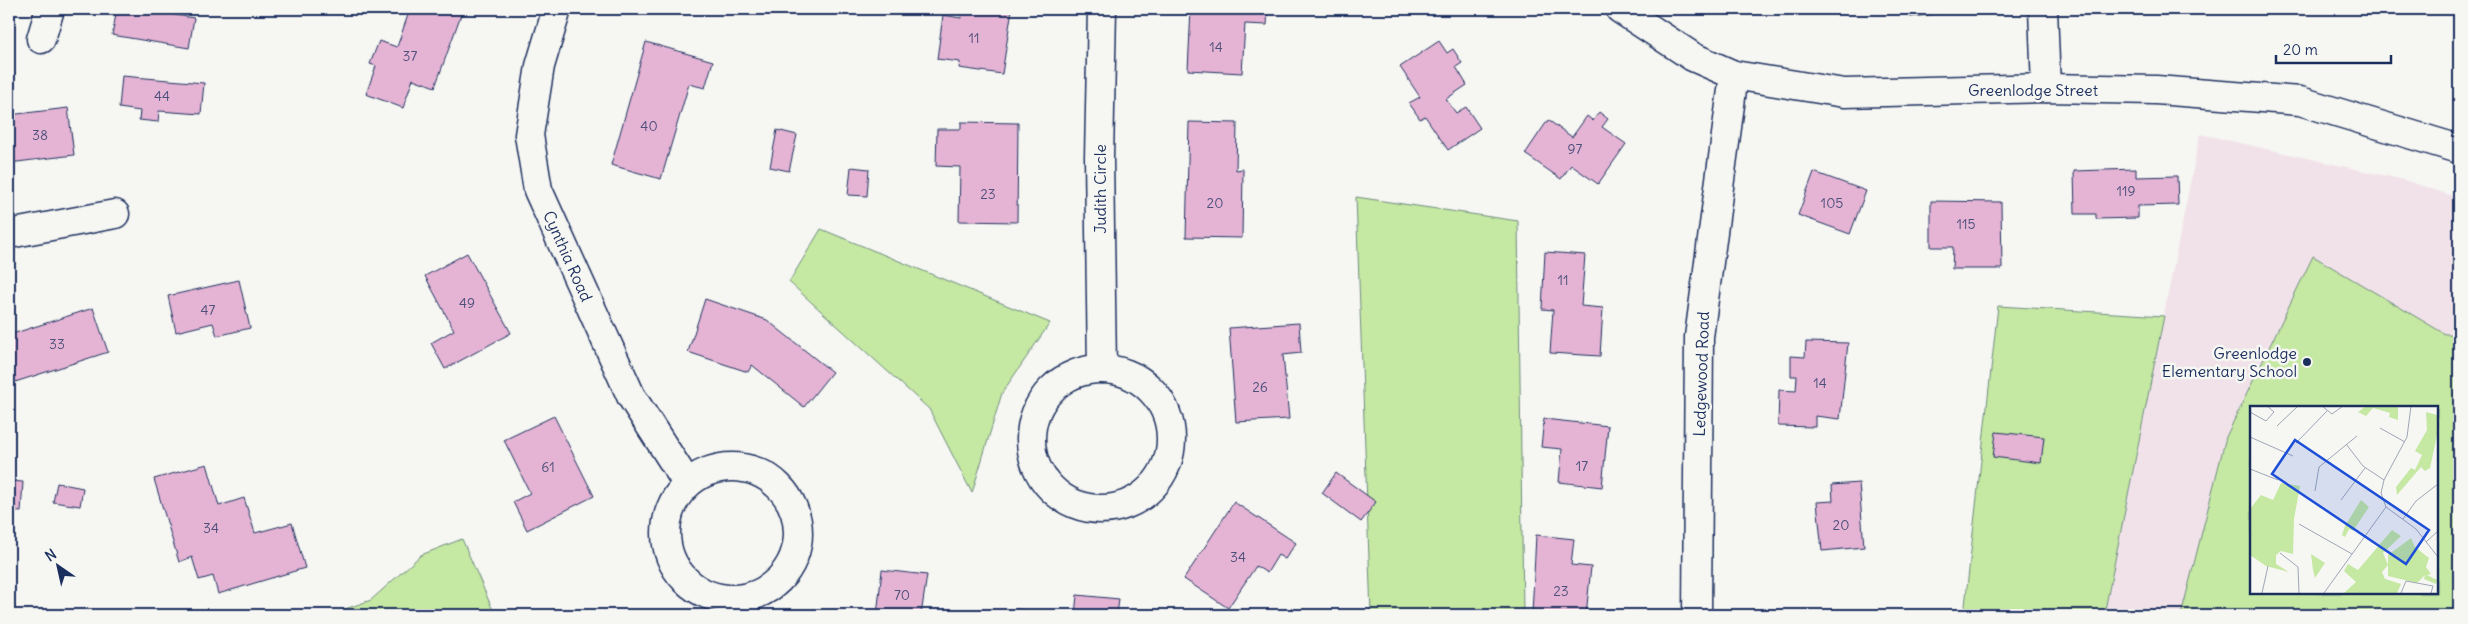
<svg xmlns="http://www.w3.org/2000/svg" width="2468" height="624" viewBox="0 0 2468 624" font-family="Delius,sans-serif">
  <rect width="100%" height="100%" fill="#f6f6f2"/>
  <filter id="ink" filterUnits="userSpaceOnUse"><feTurbulence type="fractalNoise" baseFrequency=".02" numOctaves="2"/><feDisplacementMap in="SourceGraphic" scale="10" xChannelSelector="R" yChannelSelector="G"/><feConvolveMatrix kernelMatrix="1 2 1 2 8 2 1 2 1" color-interpolation-filters="sRGB"/></filter>
  <g filter="url(#ink)">
    <path fill="#f1e2e9" fill-rule="evenodd" d="M2200 134 2404 180 2459 198V615H2104ZM2252 408H2437V593H2252Z"/>
    <g fill="#c5e8a2" stroke="#708c80" fill-rule="evenodd">
      <path d="M1356 197 1518 221 1523 615H1371Z"/>
      <path d="M821 229 1050 323 1002 393 972 493 929 409 789 282Z"/>
      <path d="M2313 256 2445 334H2459V615H2181L2226 437ZM2252 408H2437V593H2252Z"/>
      <path d="M1998 306 2164 316 2104 615H1964Z"/>
      <path d="M462 539 495 615H328L371 600 421 555Z"/>
    </g>
    <g fill="#e5b4d4" stroke="#1b2f5e">
      <path d="M117 9H170L169 14 194 18 189 48 112 35Z"/>
      <path d="M410 9H463L435 87 413 79 403 108 366 94 376 66 370 64 379 41 397 47Z"/>
      <path d="M962 9H1012L1002 74 959 68 960 62 937 59 943 15 961 18Z"/>
      <path d="M1191 9H1268L1267 25 1245 24 1242 73 1188 70Z"/>
      <path d="M1829 9H1848L1847 13Z"/>
      <path d="M1909 9H1962V11L1910 17Z"/>
      <path d="M2447 9H2459V13Z"/>
      <path d="M1439 41 1447 53 1453 49 1462 63 1456 67 1467 85 1446 99 1456 113 1466 107 1480 128 1448 150 1425 116 1420 119 1409 103 1420 97 1400 67Z"/>
      <path d="M646 42 713 61 705 88 689 84 661 179 611 165Z"/>
      <path d="M122 76 204 83 201 114 159 111 158 122 139 120 140 111 119 108Z"/>
      <path d="M68 108 74 155 9 163V110V115Z"/>
      <path d="M1599 112 1608 119 1602 127 1626 144 1598 184 1571 165 1561 179 1525 154 1548 120 1572 137 1587 116 1593 121Z"/>
      <path d="M961 122 1018 123 1017 222 959 221 960 167 936 166 937 129H961Z"/>
      <path d="M1189 122 1237 123 1236 170 1243 169 1242 238 1186 237Z"/>
      <path d="M777 130 797 135 789 171 770 167Z"/>
      <path d="M851 167 869 169 867 196 848 195Z"/>
      <path d="M2136 169V177L2177 176 2178 205 2138 206V218L2096 219V214H2075L2074 171Z"/>
      <path d="M1814 172 1866 191 1850 234 1798 215Z"/>
      <path d="M1931 201 2001 202 2002 269H1952L1953 247H1931Z"/>
      <path d="M1545 252 1585 255 1581 306 1603 308 1600 356 1550 353 1553 310 1542 309Z"/>
      <path d="M467 253 511 333 445 369 431 343 454 330 425 276Z"/>
      <path d="M239 280 250 328 217 336 213 323 176 332 168 296Z"/>
      <path d="M705 299 767 320 832 372 804 407 752 365 748 372 688 352Z"/>
      <path d="M93 308 108 352 9 384V335Z"/>
      <path d="M1299 323 1301 353 1283 355 1289 419 1236 422 1229 328Z"/>
      <path d="M1806 342 1848 343 1840 419 1815 416V427L1778 426 1779 390 1796 391 1797 376H1791V356L1805 357Z"/>
      <path d="M554 416 594 496 527 530 513 502 530 493 504 440Z"/>
      <path d="M1544 419 1608 426 1602 487 1559 482 1562 449 1541 447Z"/>
      <path d="M1996 432 2044 437 2041 463 1993 457Z"/>
      <path d="M207 464 219 506 244 498 255 533 292 523 305 568 218 594 213 576 199 580 192 557 179 562 154 479Z"/>
      <path d="M1336 473 1376 502 1361 522 1322 493Z"/>
      <path d="M9 481 23 482 21 512 9 511Z"/>
      <path d="M57 483 83 488 80 506 53 502Z"/>
      <path d="M1859 483 1864 547 1822 551 1817 502 1833 501 1832 485Z"/>
      <path d="M1234 502 1296 543 1285 559 1278 555 1267 573 1256 566 1228 608 1184 579Z"/>
      <path d="M1536 535 1574 539 1571 565 1591 567 1586 615 1532 614Z"/>
      <path d="M882 570 927 575 921 615H877Z"/>
      <path d="M1077 595 1119 599 1117 615H1015L1016 609 1075 615Z"/>
    </g>
    <g fill="none" stroke-linecap="round" stroke-linejoin="round">
      <defs>
        <g id="minor">
          <path d="M557 9 540 66 529 135 538 190 631 396 687 483"/>
          <path d="M1102 9 1099 158 1102 369"/>
          <path d="M2043 9 2046 88"/>
          <path d="M41 39 50 9"/>
          <path d="M9 234 115 214"/>
          <circle cx="1101" cy="439" r="70"/>
          <circle cx="732" cy="533" r="66"/>
          <path d="M1697 615 1699 337 1734 75"/>
        </g>
        <path id="tertiary" d="M1620 9 1693 57 1734 75 1844 93 2046 88 2156 90 2300 101 2459 149"/>
      </defs>
      <use href="#minor" stroke="#1b2f5e" stroke-width="31"/>
      <use href="#tertiary" stroke="#1b2f5e" stroke-width="31"/>
      <use href="#minor" stroke="#f6f6f2" stroke-width="28"/>
      <use href="#tertiary" stroke="#f6f6f2" stroke-width="28"/>
    </g>
  </g>
  <circle fill="#1b2f5e" stroke="#f6f6f2" stroke-width="2" cx="2307" cy="362" r="5"/>
  <g text-anchor="middle" dominant-baseline="central" stroke-width="5" stroke-linejoin="round" paint-order="stroke">
    <g font-size="14" fill="#4e507c">
      <text x="974" y="38">11</text>
      <text x="1216" y="47">14</text>
      <text x="410" y="56">37</text>
      <text x="162" y="96">44</text>
      <text x="649" y="126">40</text>
      <text x="40" y="135">38</text>
      <text x="1575" y="149">97</text>
      <text x="2126" y="191">119</text>
      <text x="988" y="194">23</text>
      <text x="1215" y="203">20</text>
      <text x="1832" y="203">105</text>
      <text x="1966" y="224">115</text>
      <text x="1563" y="280">11</text>
      <text x="467" y="303">49</text>
      <text x="208" y="310">47</text>
      <text x="57" y="344">33</text>
      <text x="1820" y="383">14</text>
      <text x="1260" y="387">26</text>
      <text x="1582" y="466">17</text>
      <text x="548" y="467">61</text>
      <text x="1841" y="525">20</text>
      <text x="211" y="528">34</text>
      <text x="1238" y="557">34</text>
      <text x="1561" y="591">23</text>
      <text x="902" y="595">70</text>
    </g>
    <g font-size="16" fill="#1b2f5e" stroke="#f6f6f2">
      <text x="2033" y="90">Greenlodge Street</text>
      <text transform="translate(1100 189) rotate(-90)">Judith Circle</text>
      <text transform="translate(568 256) rotate(66)">Cynthia Road</text>
      <text transform="translate(1701 374) rotate(-88)">Ledgewood Road</text>
    </g>
    <g font-size="16" fill="#1b2f5e" stroke="#f6f6f2" text-anchor="end">
      <text x="2297" y="353">Greenlodge<tspan x="2297" dy="18">Elementary School</tspan></text>
    </g>
  </g>
  <g transform="translate(2250 406)">
    <rect width="188" height="188" fill="#f6f6f2"/>
    <path d="M116 0H148V14L139 11 140 7 123 2 116 10 108 6ZM176 6 187 9V29L180 62 175 65 171 61 147 89 146 81 161 62 165 64 172 49 165 45 177 24ZM31 77 50 80 44 113 43 148 31 145 26 149V158L39 166 16 160 0 149V103L11 89 23 94ZM111 94 119 101 103 125 99 123 95 131 92 129 95 120ZM142 124 151 130 133 147 138 159 132 166 135 173 151 178 147 187H94L106 176 94 165 98 158 108 164ZM161 132 165 141 179 152 176 161 181 168 177 169 187 174 186 178 174 173 175 169 167 177 138 170V149ZM61 148 75 157 65 172 63 164Z" fill="#c5e8a2"/>
    <path fill="none" stroke="#9ea6b7" stroke-width="1" d="M72 0 82 8 93 0M161 0 157 31 134 74 131 87 136 101 166 123 188 151M0 6 16 15 24 6 17 0M27 20 48 0M130 22 155 36M0 31 43 50M46 37 77 5M96 38 113 60 134 74M0 63 28 74M65 85 69 61 107 30M91 94 115 62M153 113 166 95 188 78M49 118 102 148M176 136 188 125M30 147 48 161 49 187M12 187 18 160M74 187 136 101M151 187 156 175 183 180 181 187"/>
    <path fill="#1d4ed8" fill-opacity="0.15" stroke="#1d4ed8" stroke-width="2.5" d="M45 34 179 124 156 158 22 68Z"/>
    <rect width="188" height="188" fill="none" stroke="#1b2f5e" stroke-width="2.5"/>
  </g>
  <rect width="2468" height="624" fill="none" stroke="#f6f6f2" stroke-width="30"/>
  <rect x="15" y="15" width="2438" height="594" fill="none" stroke="#1b2f5e" stroke-width="2" filter="url(#ink)"/>
  <g transform="translate(58 566) rotate(326)" stroke="#f6f6f2" stroke-width="4" paint-order="stroke">
  <path d="M0-4L9 19L0 12L-9 19Z" fill="#1b2f5e"/>
  <text y="-8" font-size="14" font-weight="bold" text-anchor="middle" fill="#1b2f5e">N</text>
  </g>
  <path d="M2276 55v8h115v-8" fill="none" stroke="#1b2f5e" stroke-width="2.5"/>
  <text x="2283" y="55" font-size="15" fill="#1b2f5e" stroke="#f6f6f2" stroke-width="4" paint-order="stroke">20 m</text>
</svg>
